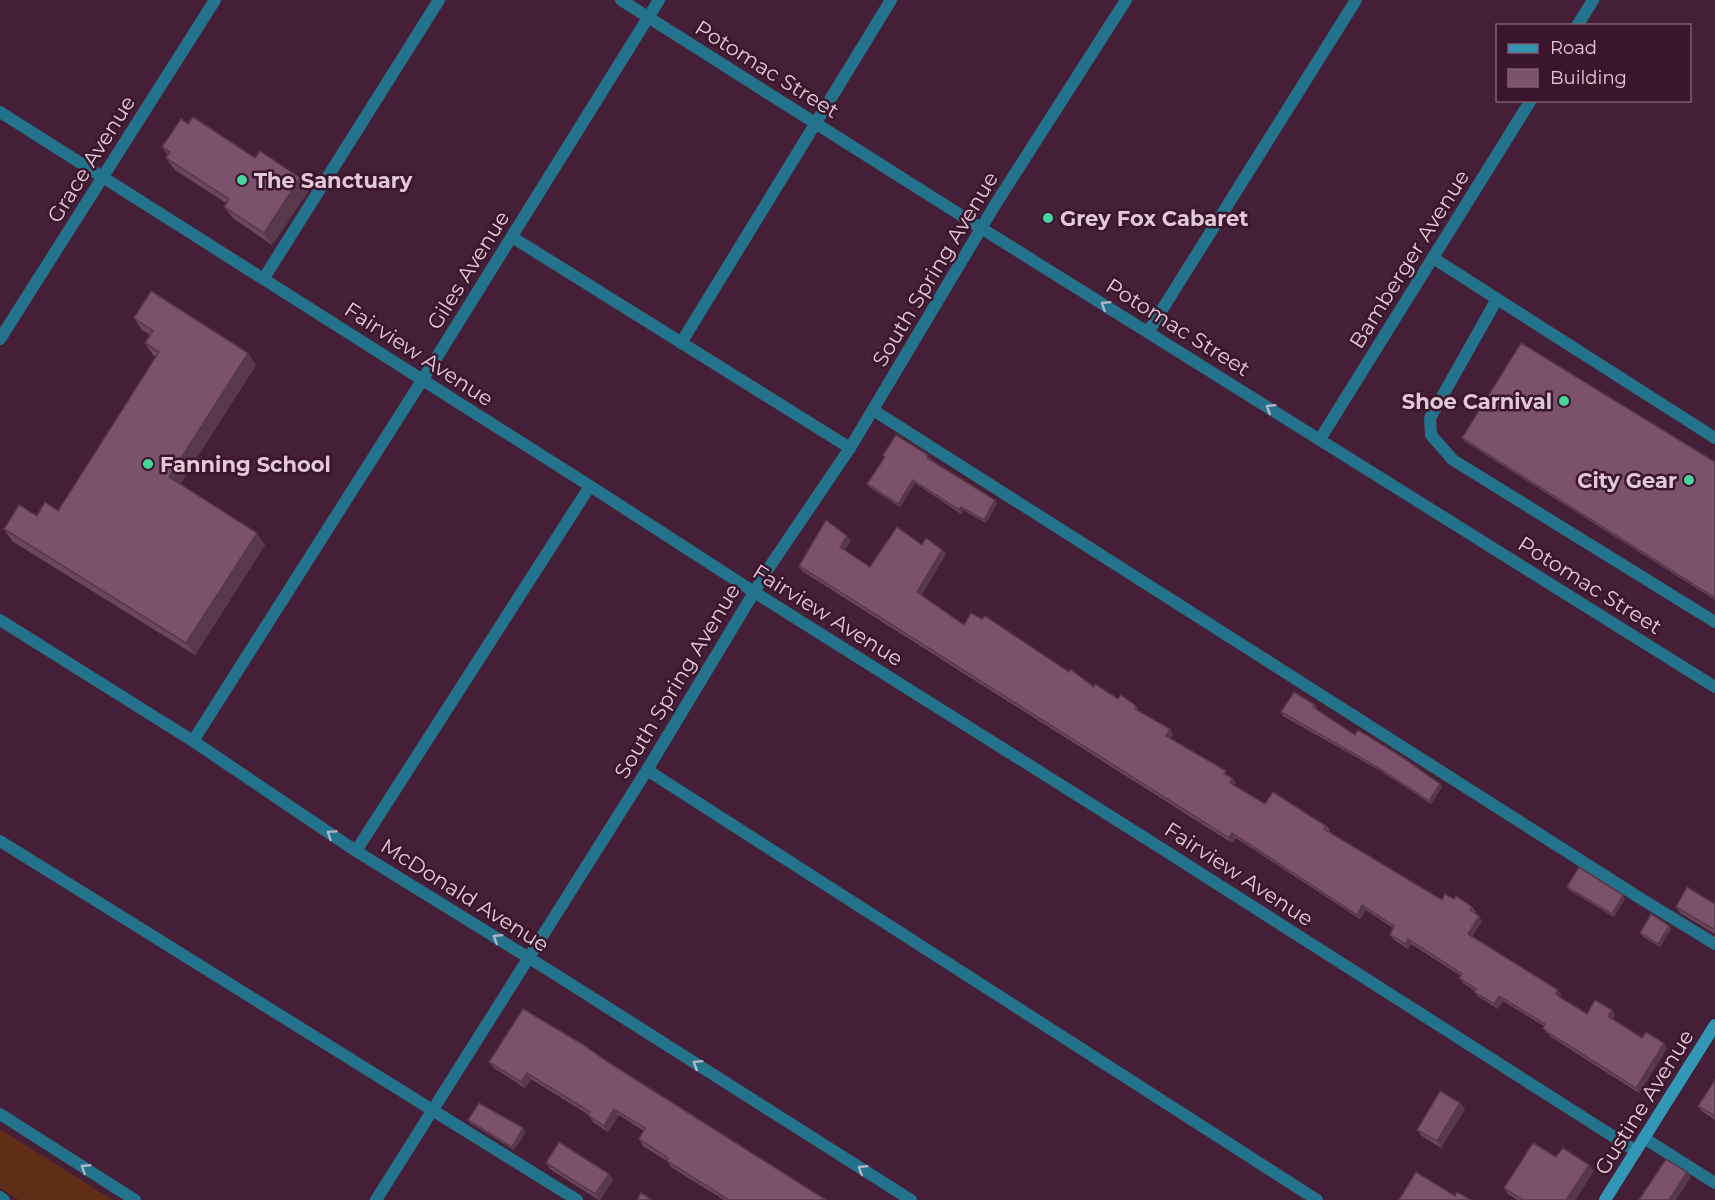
<svg xmlns="http://www.w3.org/2000/svg" width="1715" height="1200" viewBox="0 0 1715 1200" font-family="Montserrat,sans-serif">
  <rect width="100%" height="100%" fill="#451f37"/>
  <path fill="#602d17" d="M0 1129 113 1200H19L0 1188Z"/>
  <g fill="none" stroke-linecap="round" stroke-linejoin="round">
    <g stroke="#24738c" stroke-width="12">
      <path d="M512 237 850 448"/>
      <path d="M1433 258 1715 438"/>
      <path d="M264 278 439 0"/>
      <path d="M1497 299 1430 418 1431 435 1453 460 1715 622"/>
      <path d="M1148 332 1356 0"/>
      <path d="M681 343 891 0"/>
      <path d="M873 410 1643 900 1715 944"/>
      <path d="M647 770 1317 1200"/>
      <path d="M0 841 577 1200"/>
      <path d="M356 851 590 486"/>
      <path d="M1644 1138 1715 1183"/>
    </g>
    <g stroke="#24738c" stroke-width="12">
      <path d="M621 0 981 228 1715 687"/>
      <path d="M1577 26 1593 0"/>
      <path d="M0 112 590 486 754 592 1142 836 1636 1151"/>
      <path d="M0 339 215 0"/>
      <path d="M1320 439 1531 100"/>
      <path d="M0 620 193 741 356 851 550 971 911 1200"/>
      <path d="M193 741 435 360 659 0"/>
      <path d="M0 1114 135 1200"/>
      <path d="M0 1197 4 1200"/>
      <path d="M376 1200 647 770 768 569 850 448 995 205 1126 0"/>
    </g>
    <path stroke="#3296b5" stroke-width="12" d="M1605 1200 1715 1025"/>
  </g>
  <g fill="#6b465c">
    <path d="M162 147 255 158 309 190 272 245 233 218 224 207 226 203 175 170 166 158 168 155Z"/>
    <path d="M134 318 256 365 180 484 265 545 195 655 12 541 4 529 37 516 58 511 157 357 153 355 145 343 150 335 142 330Z"/>
    <path d="M1462 438 1715 462V600L1464 441Z"/>
    <path d="M883 455 931 458 930 459 997 503 986 523 963 510 961 514 915 483 900 507 869 487 867 484 885 458Z"/>
    <path d="M851 541 844 550 870 567 922 545 942 550 946 554 921 596 964 625 1069 672 1118 699 1136 706 1139 711 1170 729 1173 734 1170 739 1229 776 1236 783 1234 785 1265 804 1326 826 1330 830 1329 832 1442 900 1454 899 1472 907 1476 912 1475 913 1482 921 1472 937 1558 990 1561 995 1560 997 1587 1014 1615 1015 1613 1019 1642 1038 1667 1048 1639 1093 1551 1037 1543 1028 1544 1026 1503 1001 1498 1009 1477 996 1474 992 1475 991 1463 983 1459 978 1461 976 1411 944 1408 949 1393 939 1390 935 1393 928 1366 910 1360 919 1236 838 1232 843 802 571 799 566Z"/>
    <path d="M1315 705 1317 708 1316 709 1355 735 1440 784 1442 787 1431 804 1379 770 1283 716 1281 712Z"/>
    <path d="M1567 887 1625 898 1614 917 1569 890Z"/>
    <path d="M1715 904V934L1680 913 1676 907Z"/>
    <path d="M1671 929 1660 947 1642 936 1640 933Z"/>
    <path d="M489 1062H608L826 1200H724L671 1167 667 1161 643 1146 639 1139 644 1131 619 1115 608 1132 593 1122 589 1115 531 1079 525 1088 494 1068Z"/>
    <path d="M1715 1080V1120L1703 1112 1698 1106Z"/>
    <path d="M1465 1109 1441 1148 1422 1136 1417 1130Z"/>
    <path d="M468 1120 526 1132 514 1150 470 1123Z"/>
    <path d="M1556 1157 1594 1171 1575 1200H1518L1508 1194 1504 1188Z"/>
    <path d="M546 1163 613 1180 600 1200H599L550 1169Z"/>
  </g>
  <g fill="#57394b">
    <path d="M300 178 309 190 272 245 264 233Z"/>
    <path d="M248 353 256 365 177 488 169 477Z"/>
    <path d="M913 480 915 483 900 507 898 504Z"/>
    <path d="M995 500 997 503 986 523 984 520Z"/>
    <path d="M961 507 963 510 961 514 959 510Z"/>
    <path d="M257 533 265 545 195 655 186 643Z"/>
    <path d="M847 536 851 541 843 551 840 547Z"/>
    <path d="M942 550 946 554 920 597 917 592Z"/>
    <path d="M1170 729 1173 734 1169 741 1166 736Z"/>
    <path d="M1232 778 1236 783 1233 787 1230 783Z"/>
    <path d="M1440 784 1442 787 1431 804 1429 801Z"/>
    <path d="M1232 833 1236 838 1232 843 1229 838Z"/>
    <path d="M1623 895 1625 898 1614 917 1612 914Z"/>
    <path d="M1362 905 1366 910 1360 919 1357 915Z"/>
    <path d="M1479 916 1482 921 1471 938 1468 934Z"/>
    <path d="M1669 926 1671 929 1660 947 1658 944Z"/>
    <path d="M1408 939 1411 944 1408 949 1405 944Z"/>
    <path d="M1558 990 1561 995 1559 999 1556 994Z"/>
    <path d="M1499 996 1503 1001 1498 1009 1494 1004Z"/>
    <path d="M1612 1010 1615 1015 1611 1021 1608 1016Z"/>
    <path d="M1664 1043 1667 1048 1639 1093 1636 1088Z"/>
    <path d="M527 1073 531 1079 525 1088 521 1082Z"/>
    <path d="M1460 1103 1465 1109 1441 1148 1437 1141Z"/>
    <path d="M614 1109 619 1115 608 1132 604 1126Z"/>
    <path d="M523 1128 526 1132 514 1150 512 1147Z"/>
    <path d="M1589 1165 1594 1171 1575 1200H1566Z"/>
    <path d="M1687 1172 1691 1177 1676 1200H1669Z"/>
    <path d="M609 1174 613 1180 599 1200 595 1194Z"/>
  </g>
  <g fill="#7c516b" stroke="#57394b" stroke-width="1.5">
    <path d="M193 117 255 158 260 151 300 178 264 233 224 207 229 199 166 158 170 152 162 147 181 119 188 124Z"/>
    <path d="M151 291 248 353 169 477 257 533 186 643 4 529 19 505 37 516 45 502 58 511 159 352 145 343 153 331 134 318Z"/>
    <path d="M1521 343 1715 462V598L1462 438Z"/>
    <path d="M896 435 928 455 927 458 995 500 984 520 961 507 959 510 913 480 898 504 867 484 885 457 883 455Z"/>
    <path d="M826 520 847 536 840 547 870 567 897 527 922 545 926 538 942 550 917 592 964 625 971 613 982 619 985 616 1069 672 1070 669 1094 687 1095 684 1118 699 1121 695 1136 706 1135 709 1170 729 1166 736 1226 771 1224 774 1232 778 1230 783 1265 804 1273 792 1326 826 1324 829 1442 900 1445 894 1454 899 1456 896 1472 907 1470 910 1479 916 1468 934 1558 990 1556 994 1561 998 1587 1014 1595 1000 1612 1010 1608 1016 1642 1038 1646 1032 1664 1043 1636 1088 1547 1032 1543 1028 1545 1024 1499 996 1494 1004 1474 992 1476 989 1459 978 1462 974 1408 939 1405 944 1390 935 1394 926 1362 905 1357 915 1232 833 1229 838 799 566Z"/>
    <path d="M1294 692 1315 705 1313 707 1355 735 1358 730 1402 757 1440 784 1429 801 1377 767 1281 712Z"/>
    <path d="M1579 867 1623 895 1612 914 1567 887Z"/>
    <path d="M1687 887 1715 904V926L1713 929 1676 907Z"/>
    <path d="M1651 914 1669 926 1658 944 1640 933Z"/>
    <path d="M523 1009 582 1044 608 1062 826 1200H729L667 1161 668 1158 639 1139 645 1128 614 1109 604 1126 588 1115 590 1112 527 1073 521 1082 489 1062Z"/>
    <path d="M1715 1080V1116L1698 1106Z"/>
    <path d="M1440 1091 1460 1103 1437 1141 1417 1130Z"/>
    <path d="M479 1103 523 1128 512 1147 468 1120Z"/>
    <path d="M559 1142 609 1174 595 1194 546 1163Z"/>
    <path d="M1533 1143 1556 1157 1563 1148 1589 1165 1566 1200H1523L1504 1188Z"/>
    <path d="M1666 1159 1687 1172 1669 1200H1639Z"/>
    <path d="M1416 1172 1455 1196 1457 1192 1471 1200H1399Z"/>
    <path d="M641 1193 652 1200H637Z"/>
  </g>
  <defs><path id="oneway-chevron" d="M-2-3.5L2.5 0L-2 3.5" fill="none" stroke-width="1.6" stroke-linecap="round" stroke-linejoin="round" transform="scale(1.5)"/></defs>
  <g stroke="#b3b4c4">
    <use href="#oneway-chevron" transform="translate(1105 305) rotate(-148)"/>
    <use href="#oneway-chevron" transform="translate(1270 408) rotate(-148)"/>
    <use href="#oneway-chevron" transform="translate(331 834) rotate(-146)"/>
    <use href="#oneway-chevron" transform="translate(497 938) rotate(-148)"/>
    <use href="#oneway-chevron" transform="translate(697 1064) rotate(-148)"/>
    <use href="#oneway-chevron" transform="translate(85 1168) rotate(-147)"/>
    <use href="#oneway-chevron" transform="translate(862 1169) rotate(-148)"/>
  </g>
  <g fill="#47d49d" stroke="#3a152d" stroke-width="2">
    <circle cx="242" cy="180" r="6"/>
    <circle cx="1048" cy="218" r="6"/>
    <circle cx="1564" cy="401" r="6"/>
    <circle cx="148" cy="464" r="6"/>
    <circle cx="1689" cy="480" r="6"/>
  </g>
  <g text-anchor="middle" dominant-baseline="central" stroke-width="5" stroke-linejoin="round" paint-order="stroke">
    <g font-size="21" fill="#e3c9d7" stroke="#3a152d">
      <text transform="translate(767 69) rotate(32)">Potomac Street</text>
      <text transform="translate(91 159) rotate(-58)">Grace Avenue</text>
      <text transform="translate(1409 259) rotate(-58)">Bamberger Avenue</text>
      <text transform="translate(935 269) rotate(-59)">South Spring Avenue</text>
      <text transform="translate(468 270) rotate(-58)">Giles Avenue</text>
      <text transform="translate(1178 327) rotate(32)">Potomac Street</text>
      <text transform="translate(419 354) rotate(33)">Fairview Avenue</text>
      <text transform="translate(1590 585) rotate(32)">Potomac Street</text>
      <text transform="translate(828 615) rotate(32)">Fairview Avenue</text>
      <text transform="translate(677 681) rotate(-59)">South Spring Avenue</text>
      <text transform="translate(1239 874) rotate(33)">Fairview Avenue</text>
      <text transform="translate(465 895) rotate(32)">McDonald Avenue</text>
      <text transform="translate(1644 1102) rotate(-58)">Gustine Avenue</text>
    </g>
    <g font-size="21" font-weight="bold" fill="#e3c9d7" stroke="#3a152d" text-anchor="start">
      <text x="254" y="180">The Sanctuary</text>
      <text x="1060" y="218">Grey Fox Cabaret</text>
      <text x="1552" y="401" text-anchor="end">Shoe Carnival</text>
      <text x="160" y="464">Fanning School</text>
      <text x="1677" y="480" text-anchor="end">City Gear</text>
    </g>
  </g>
  <rect x="1496" y="24" width="195" height="78" fill="#3a152d" stroke="#7e5d71" stroke-width="1.5"/>
  <rect x="1508" y="44" width="30" height="9" fill="#3296b5" stroke="#7e5d71" stroke-width="1.5"/>
  <text x="1550" y="54" font-size="18" fill="#e3c9d7">Road</text>
  <rect x="1508" y="69" width="30" height="18" fill="#7c516b" stroke="#7e5d71" stroke-width="1.5"/>
  <text x="1550" y="84" font-size="18" fill="#e3c9d7">Building</text>
</svg>
